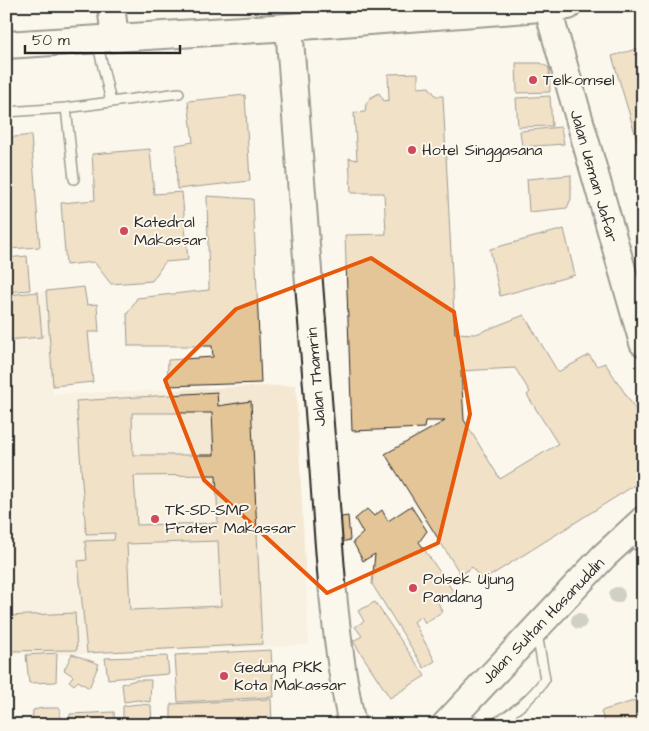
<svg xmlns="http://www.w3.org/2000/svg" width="649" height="731" viewBox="0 0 649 731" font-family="'Architects Daughter',sans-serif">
  <rect width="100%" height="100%" fill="#fbf7ec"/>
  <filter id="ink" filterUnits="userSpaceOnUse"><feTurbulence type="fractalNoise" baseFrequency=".02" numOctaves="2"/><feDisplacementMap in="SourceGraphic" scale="10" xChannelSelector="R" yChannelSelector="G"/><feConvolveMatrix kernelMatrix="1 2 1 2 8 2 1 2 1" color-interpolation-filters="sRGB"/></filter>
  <g filter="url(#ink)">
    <path fill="#f4e8d2" d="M46 291 53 394 296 385 309 645 81 654H6V296Z"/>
    <g fill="#e4c597" stroke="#2b2b2b" fill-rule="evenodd">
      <path d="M643 47V160L612 56Z"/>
      <path d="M516 63H541L549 68 550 92 517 93Z"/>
      <path d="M418 73V88L429 87 436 96H443L455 333 476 334 524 315 558 372 589 355 597 366 605 363 638 413 635 417 643 430V480L482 581 472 567 461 575 385 454 445 421H425L424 428 352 431 345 235 386 234 384 193H351L349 158 357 160 354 113 365 112 366 104 370 98 379 93 384 101 389 100 388 74ZM515 368 530 392 527 395 558 444 500 479 464 420 461 371Z"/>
      <path d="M245 95 250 181 177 189 176 145 193 142 188 101Z"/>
      <path d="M550 96 552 126 518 127 516 98Z"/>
      <path d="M561 127 564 144 522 147 520 131Z"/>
      <path d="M31 135 40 247 8 249 6 229V138Z"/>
      <path d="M150 149 154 194 182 192 188 260 165 262 152 281 111 284 94 262 66 265 61 203 95 200 92 154Z"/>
      <path d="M571 175V199L567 208 529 212 527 179Z"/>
      <path d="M207 196 253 199 261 383 167 386 168 360 213 357 212 346H128L127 314 137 298 209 290Z"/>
      <path d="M564 229 575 275 500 296 490 249Z"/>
      <path d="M27 256 30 290 6 292V258Z"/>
      <path d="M84 287 87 305 97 304 99 332H88L93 382 53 386 46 291Z"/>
      <path d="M38 292 42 337 6 340V295Z"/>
      <path d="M217 392 218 406 251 401 262 644 87 653 78 561 87 560 85 541 114 540 115 533 86 534 76 401ZM132 413H212L214 455H133ZM216 475 218 523 137 525 134 476ZM218 541 221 606 130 610 127 544Z"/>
      <path d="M411 506 427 531 419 542 453 591 438 602 442 612 425 623 421 616 414 622 435 661 424 668 372 584 375 554 363 561 353 542 363 533 355 519 367 509 374 516 382 510 388 521Z"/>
      <path d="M348 516 350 540 337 543 336 518Z"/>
      <path d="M375 602 425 676 390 698 353 641 362 636 355 627 364 621 358 611Z"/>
      <path d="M75 613 77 650 6 651V616Z"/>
      <path d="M271 650 274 697 178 702 175 655Z"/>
      <path d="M57 653 56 682 29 683 26 655Z"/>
      <path d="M72 654 99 664 89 688 78 681 74 685 69 681 73 676 64 670Z"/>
      <path d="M167 656 169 674 108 679 105 658Z"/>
      <path d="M136 680H151L150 702 138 700 124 702 122 684Z"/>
      <path d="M271 699 272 725H171V704Z"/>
      <path d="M637 700 643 725H605L601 711Z"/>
      <path d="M138 704 151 705 152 725H123V706Z"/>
      <path d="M43 708H60L61 725H32L33 710Z"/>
      <path d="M114 712 115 725H70V714Z"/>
    </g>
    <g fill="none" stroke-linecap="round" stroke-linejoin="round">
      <defs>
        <g id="lane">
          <path d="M111 102 179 93"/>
          <path d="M6 112 66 108"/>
          <path d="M74 179 66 108 111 102 97 41"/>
          <path d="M628 536 643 550"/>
          <path d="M458 716 484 725"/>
          <path d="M489 725C507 720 535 695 545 679L537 634"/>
        </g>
        <g id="secondary">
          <path d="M111 6 115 37"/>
          <path d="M547 6 643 343"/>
          <path d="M289 27C299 168 310 309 322 450 329 542 333 635 352 725"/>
          <path d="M6 45 289 27 568 6"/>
          <path d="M445 725 604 556 643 520"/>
        </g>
      </defs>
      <use href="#lane" stroke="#2b2b2b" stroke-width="12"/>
      <use href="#secondary" stroke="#2b2b2b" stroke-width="30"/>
      <use href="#lane" stroke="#fbf7ec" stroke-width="9"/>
      <use href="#secondary" stroke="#fbf7ec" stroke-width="26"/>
    </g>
    <g fill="#9ba193">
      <circle cx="617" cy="595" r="8"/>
      <circle cx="579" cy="621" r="8"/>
    </g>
  </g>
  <path d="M0 0H649V731H0ZM371 258 454 312 470 414 438 543 327 593 204 480 165 380 236 309Z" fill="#fbf7ec" fill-opacity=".55" fill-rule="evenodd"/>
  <path fill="none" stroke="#e8590c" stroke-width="4" stroke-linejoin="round" d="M371 258 454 312 470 414 438 543 327 593 204 480 165 380 236 309Z"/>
  <g fill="#d1495b" stroke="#fbf7ec" stroke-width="2">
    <circle cx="533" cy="80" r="5"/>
    <circle cx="412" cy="150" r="5"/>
    <circle cx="124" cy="231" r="5"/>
    <circle cx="155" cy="519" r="5"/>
    <circle cx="413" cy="588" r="5"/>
    <circle cx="224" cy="676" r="5"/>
  </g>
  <g text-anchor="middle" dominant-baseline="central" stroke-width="4" stroke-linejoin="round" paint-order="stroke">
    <g font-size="16" fill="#2b2b2b" stroke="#fbf7ec" text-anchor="start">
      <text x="543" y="80">Telkomsel</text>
      <text x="422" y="150">Hotel Singgasana</text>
      <text x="134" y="222">Katedral<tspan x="134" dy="18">Makassar</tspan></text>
      <text x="165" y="510">TK-SD-SMP<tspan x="165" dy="18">Frater Makassar</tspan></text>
      <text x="423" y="579">Polsek Ujung<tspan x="423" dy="18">Pandang</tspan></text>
      <text x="234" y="667">Gedung PKK<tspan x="234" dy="18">Kota Makassar</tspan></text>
    </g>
    <g font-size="16" fill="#2b2b2b" stroke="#fbf7ec">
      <text transform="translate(594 176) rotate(74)">Jalan Usman Jafar</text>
      <text transform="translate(316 377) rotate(-95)">Jalan Thamrin</text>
      <text transform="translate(543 621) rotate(-46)">Jalan Sultan Hasanuddin</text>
    </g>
  </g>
  <rect width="649" height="731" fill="none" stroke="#fbf7ec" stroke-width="25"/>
  <rect x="12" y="12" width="624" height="706" fill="none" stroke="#2b2b2b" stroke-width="2" filter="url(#ink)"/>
  <path d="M25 45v8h155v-8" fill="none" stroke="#2b2b2b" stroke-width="2.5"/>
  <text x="32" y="45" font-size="15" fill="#2b2b2b" stroke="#fbf7ec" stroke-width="4" paint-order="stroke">50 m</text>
</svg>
